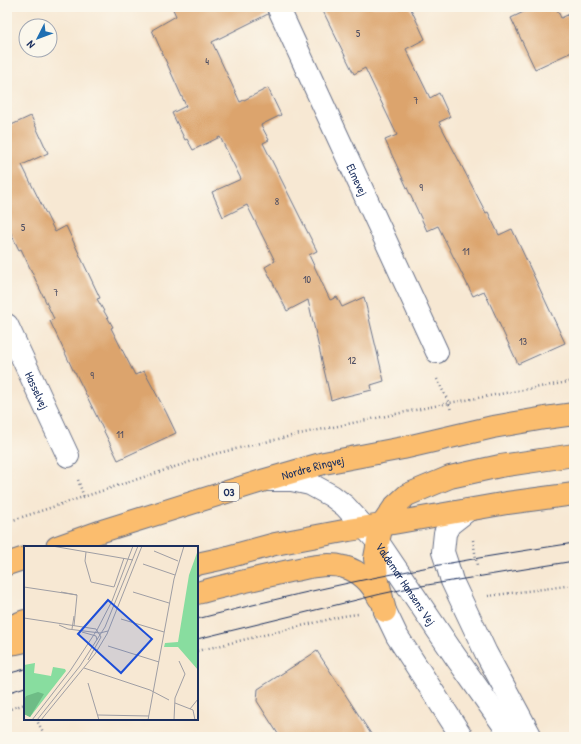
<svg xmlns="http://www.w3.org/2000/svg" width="581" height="744" viewBox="0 0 581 744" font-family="'Patrick Hand',sans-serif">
  <rect width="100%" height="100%" fill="#fbf7ec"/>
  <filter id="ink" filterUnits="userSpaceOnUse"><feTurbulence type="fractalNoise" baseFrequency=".025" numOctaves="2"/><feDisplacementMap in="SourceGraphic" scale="8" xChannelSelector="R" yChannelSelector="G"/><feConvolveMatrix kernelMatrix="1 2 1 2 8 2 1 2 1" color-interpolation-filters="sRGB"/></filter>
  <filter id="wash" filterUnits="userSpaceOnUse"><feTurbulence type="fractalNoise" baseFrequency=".012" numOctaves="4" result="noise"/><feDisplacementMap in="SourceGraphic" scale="16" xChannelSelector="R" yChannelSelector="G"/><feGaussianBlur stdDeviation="0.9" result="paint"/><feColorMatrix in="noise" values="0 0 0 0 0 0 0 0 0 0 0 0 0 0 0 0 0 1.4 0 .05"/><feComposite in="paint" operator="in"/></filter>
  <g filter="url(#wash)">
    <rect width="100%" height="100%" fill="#f7e8d3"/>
    <g id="blocks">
      <g fill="#dca46d">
        <path d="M172 7H266L268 14 212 42 240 102 268 88 281 115 261 125 269 140 263 143 317 251 309 255 330 300 337 297 342 307 364 297 384 381 371 385 372 390 343 397V396L331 400 308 300 287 311 265 267 275 261 247 205 223 217 212 192 241 179 220 137 193 150 187 139 185 140 172 113 186 106 152 30 176 16Z"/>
        <path d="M321 7H410L425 39 406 49 430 98 439 93 450 117 439 122 486 213 488 212 499 235 512 229 565 343 518 364 484 291 473 296 438 226 427 231 385 140 397 135 365 68 354 74Z"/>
        <path d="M534 7H556L561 18 574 12V51L535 69 511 18Z"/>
        <path d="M31 116 48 153 22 165 55 232 66 226 100 298 97 299 113 327 111 328 135 375 144 371 166 412 176 433 118 460 75 372H74L50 321 54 319 21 249 19 250 7 225V127Z"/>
        <path d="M317 651 373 737H280L257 701 258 689Z"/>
      </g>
    </g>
  </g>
  <g filter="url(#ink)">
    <use href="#blocks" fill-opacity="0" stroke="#687087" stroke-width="1"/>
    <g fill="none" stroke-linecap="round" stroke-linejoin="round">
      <defs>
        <g id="minor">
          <path id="s1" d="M278 7 437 352"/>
          <path id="s2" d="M7 325 68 456"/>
          <path id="s3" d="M269 480H292L310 484 332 496 345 506 378 542 455 656 512 737"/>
          <path d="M468 510 450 524 445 533 443 552 447 564 452 581 486 653 531 737"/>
          <path d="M385 611 397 636 462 737"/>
        </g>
        <g id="primary">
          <path id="s4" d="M57 547 102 531 265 480 324 463 403 448 493 427 545 418 574 414"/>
          <path d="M7 564 25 558"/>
          <path d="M197 564 220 559 275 544 349 530 382 525 507 503 574 494"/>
          <path d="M197 593C227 585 258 578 289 571 307 568 326 562 344 567 360 571 372 584 379 598"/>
          <path d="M385 611 377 577 375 558 378 542 382 525 395 506 407 495 450 477 500 466 574 455"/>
          <path d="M7 628 25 621"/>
          <path d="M7 644 16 643 25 641"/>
        </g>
      </defs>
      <use href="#minor" stroke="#687087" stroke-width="24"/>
      <use href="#primary" stroke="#687087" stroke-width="24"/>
      <g stroke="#687087" stroke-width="2.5" stroke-dasharray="1 3" stroke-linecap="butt">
        <path d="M437 379 449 403 451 411"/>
        <path d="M78 480 84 497"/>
        <path d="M7 522 214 454 304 433 449 403 574 381"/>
        <path d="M473 540 477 565"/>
        <path d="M488 596 574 585"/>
        <path d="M197 651 343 616 358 614"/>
        <path d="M7 710 25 704"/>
        <path d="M36 719 46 737"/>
      </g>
      <use href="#minor" stroke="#fff" stroke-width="22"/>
      <use href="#primary" stroke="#fbbd6e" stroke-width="22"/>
      <g stroke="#1b2f5e" stroke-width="1">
        <path d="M197 619C263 602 330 586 398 573 456 561 515 552 574 543"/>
        <path d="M197 639 381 594 409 588 574 561"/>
        <path d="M7 674 25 669"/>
        <path d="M7 693 25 687"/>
      </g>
    </g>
  </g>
  <g text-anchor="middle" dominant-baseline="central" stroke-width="3.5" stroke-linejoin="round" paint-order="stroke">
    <g font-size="10" fill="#4b4c62">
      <text x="358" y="33">5</text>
      <text x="207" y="61">4</text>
      <text x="416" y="100">7</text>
      <text x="421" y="187">9</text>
      <text x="277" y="201">8</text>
      <text x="23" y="227">5</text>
      <text x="466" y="251">11</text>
      <text x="307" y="279">10</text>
      <text x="56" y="292">7</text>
      <text x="523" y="341">13</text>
      <text x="352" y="360">12</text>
      <text x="92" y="375">9</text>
      <text x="120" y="434">11</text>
    </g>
    <rect fill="#fbf7ec" stroke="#5e6b89" stroke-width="1" x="219" y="483" width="20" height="18" rx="3"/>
    <g font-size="11" font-weight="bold" fill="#1b2f5e">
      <text x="229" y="492">O3</text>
    </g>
    <g font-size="12" fill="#1b2f5e" stroke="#fbf7ec">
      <text stroke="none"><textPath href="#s1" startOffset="190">Elmevej</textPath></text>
      <text stroke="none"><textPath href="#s2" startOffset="72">Hasselvej</textPath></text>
      <text stroke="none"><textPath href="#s4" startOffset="268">Nordre Ringvej</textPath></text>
      <text stroke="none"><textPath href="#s3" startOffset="182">Valdemar Hansens Vej</textPath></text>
    </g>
  </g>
  <g transform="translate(24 546)">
    <rect width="174" height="174" fill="#f7e8d3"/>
    <path d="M174 4V124L154 101H140L141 97 154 96 165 29ZM11 117 10 127 27 130 29 121 41 123 42 125 6 171 0 168V119Z" fill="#88dd9f"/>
    <path d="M14 146 20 148 6 171 0 168V154L2 150Z" fill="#6ebc86"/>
    <path fill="none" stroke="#9f9ea4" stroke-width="1" d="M28 0 109 14M130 5 154 15M62 6 61 15 67 36 90 41 100 12M119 18 151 29M0 41 53 49M37 46 53 49M109 46 145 57M0 72 72 83M97 73 140 86M35 79 44 83 76 87 84 85M50 80 53 49M48 83 50 70M58 86 72 90 73 94M84 100 135 116M64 114 77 91 72 83M60 122 126 144 145 154M64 137 75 174M151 157 169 164 171 174M166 163 174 153M74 169 125 170M8 174 46 125 73 84 88 55 109 0M13 174 56 120 81 81 114 0M17 174 71 108 83 88 118 0M124 174 150 33 160 0M150 174 151 152 161 128 155 115"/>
    <path fill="#1d4ed8" fill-opacity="0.15" stroke="#1d4ed8" stroke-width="2" d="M84 54 128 93 97 127 54 88Z"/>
    <rect width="174" height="174" fill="none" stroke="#1b2f5e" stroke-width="2"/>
  </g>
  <rect width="581" height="744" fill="none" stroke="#fbf7ec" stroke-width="24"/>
  <g transform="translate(38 38) rotate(228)"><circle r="19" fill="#fbf7ec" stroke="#a1a7b3"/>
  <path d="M0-3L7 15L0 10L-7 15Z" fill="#1f6fb2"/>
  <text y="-6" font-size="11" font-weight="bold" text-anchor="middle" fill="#1b2f5e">N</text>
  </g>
</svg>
